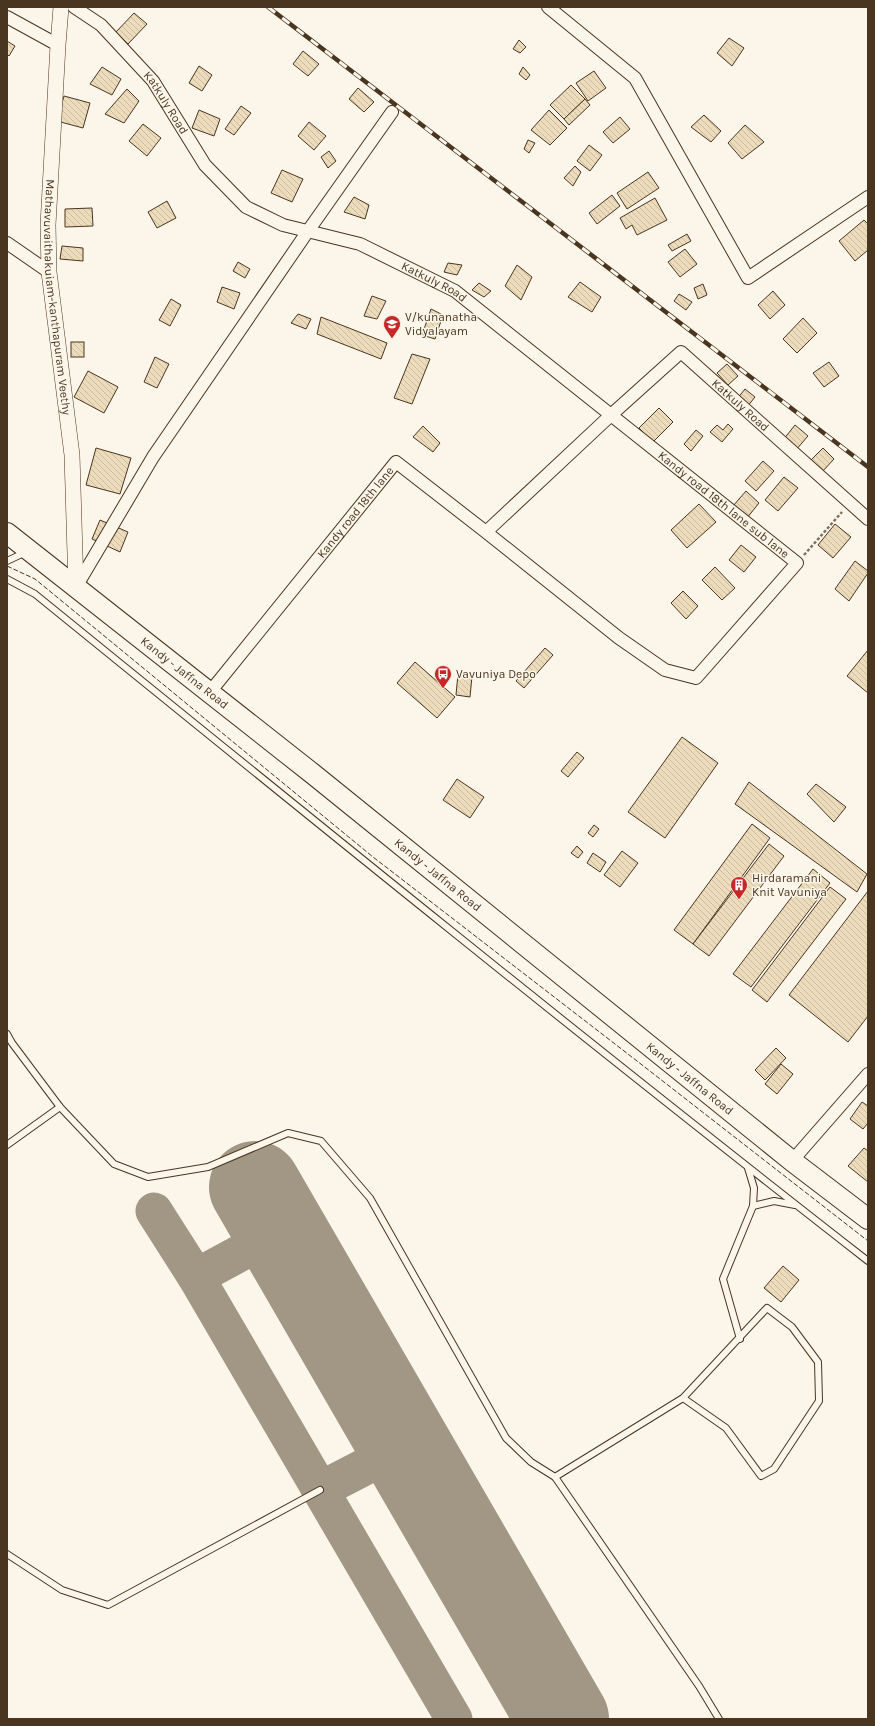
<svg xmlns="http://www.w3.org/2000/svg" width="875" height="1726" viewBox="0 0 875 1726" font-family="Karla,sans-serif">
  <defs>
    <pattern id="building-back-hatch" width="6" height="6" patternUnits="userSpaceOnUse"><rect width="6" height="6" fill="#ecdcbc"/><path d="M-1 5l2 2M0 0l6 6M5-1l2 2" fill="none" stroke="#ccbda1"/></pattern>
  </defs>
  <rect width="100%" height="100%" fill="#fbf6e9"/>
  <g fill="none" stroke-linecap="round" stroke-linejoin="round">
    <g stroke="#a29684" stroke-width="37">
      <path d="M154 1211 196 1277 454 1719"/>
      <path d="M196 1277 281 1231"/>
      <path d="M320 1490 405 1446"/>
    </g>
    <path stroke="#a29684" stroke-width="92" d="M255 1187 563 1719"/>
  </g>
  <g fill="url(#building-back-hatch)" stroke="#4a3520">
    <path d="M134 13 147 24 128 44 116 32Z"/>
    <path d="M729 38 744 48 732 66 717 53Z"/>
    <path d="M519 40 526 47 520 53 513 49Z"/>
    <path d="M7 41 15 46 9 56 7 54Z"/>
    <path d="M303 51 319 64 308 76 293 64Z"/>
    <path d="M199 66 212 75 202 91 189 83Z"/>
    <path d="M102 67 121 79 112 95 90 84Z"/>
    <path d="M523 67 530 75 526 80 519 74Z"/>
    <path d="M594 71 606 88 588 101 576 83Z"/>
    <path d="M571 85 585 99 564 119 550 105Z"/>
    <path d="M358 88 374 102 364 112 349 99Z"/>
    <path d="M127 89 139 101 124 123 105 114Z"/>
    <path d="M64 96 90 103 83 128 57 121Z"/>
    <path d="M585 99 590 105 569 125 564 119Z"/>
    <path d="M241 106 251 113 234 135 225 129Z"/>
    <path d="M199 110 220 119 214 136 192 128Z"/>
    <path d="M549 110 567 128 550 145 531 130Z"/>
    <path d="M704 115 721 131 711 142 691 127Z"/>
    <path d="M620 117 630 129 613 143 603 132Z"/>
    <path d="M309 122 326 136 314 150 298 136Z"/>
    <path d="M143 124 161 138 147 156 129 141Z"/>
    <path d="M745 125 764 142 742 159 728 143Z"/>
    <path d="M528 140 535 143 529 153 524 149Z"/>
    <path d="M589 145 602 155 590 171 577 161Z"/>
    <path d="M329 151 336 161 328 168 321 157Z"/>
    <path d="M575 166 581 172 573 186 564 178Z"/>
    <path d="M282 170 303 179 292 202 271 193Z"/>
    <path d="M648 172 659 188 627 209 617 193Z"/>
    <path d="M612 195 620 206 597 224 589 213Z"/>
    <path d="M354 197 369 205 365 219 344 212Z"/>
    <path d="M655 198 667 220 637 235 632 225 626 229 620 218Z"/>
    <path d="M167 201 176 218 157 228 148 212Z"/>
    <path d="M92 208 93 226 65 227V209Z"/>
    <path d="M864 220 868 224V250L855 261 839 241Z"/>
    <path d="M687 234 691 241 672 251 668 245Z"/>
    <path d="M62 246 83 248V261L60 259Z"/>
    <path d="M685 249 697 264 680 277 668 262Z"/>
    <path d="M238 262 250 269 245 278 233 271Z"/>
    <path d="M448 263 462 265 457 275 444 272Z"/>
    <path d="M517 265 532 277 521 300 505 286Z"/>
    <path d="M580 282 601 297 592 312 568 297Z"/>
    <path d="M479 283 491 291 484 297 472 290Z"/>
    <path d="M703 284 707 295 698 299 694 288Z"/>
    <path d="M222 287 240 293 234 309 217 302Z"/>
    <path d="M773 291 785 305 770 319 758 305Z"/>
    <path d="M679 294 692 302 686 310 674 301Z"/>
    <path d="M372 296 386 301 377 319 364 316Z"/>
    <path d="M171 299 181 305 170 326 159 320Z"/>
    <path d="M431 309 443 315 435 339 422 335Z"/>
    <path d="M298 314 311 319 306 329 291 323Z"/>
    <path d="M321 317 387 343 381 359 317 334Z"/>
    <path d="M803 318 817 333 797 353 783 339Z"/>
    <rect x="71" y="342" width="13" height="15"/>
    <path d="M412 354 430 359 412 404 394 398Z"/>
    <path d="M155 357 169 364 157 388 144 382Z"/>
    <path d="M829 362 839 376 824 387 813 373Z"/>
    <path d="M727 364 738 376 728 385 717 373Z"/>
    <path d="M88 371 118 387 104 413 74 397Z"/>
    <path d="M745 389 755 397 747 407 737 399Z"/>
    <path d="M659 408 673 422 653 442 639 428Z"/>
    <path d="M728 424 733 429 722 442 710 432 717 425 723 430Z"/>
    <path d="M795 425 808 436 795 451 783 440Z"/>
    <path d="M423 426 440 443 433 452 413 437Z"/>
    <path d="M696 430 703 436 691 451 684 444Z"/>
    <path d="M96 448 131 458 120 494 86 485Z"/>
    <path d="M823 448 834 459 822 472 810 461Z"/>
    <path d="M763 461 774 471 756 491 745 481Z"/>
    <path d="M784 477 798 488 778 511 765 500Z"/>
    <path d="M746 491 759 503 747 518 733 506Z"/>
    <path d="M699 504 716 522 687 548 671 530Z"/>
    <path d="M100 520 128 532 120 552 92 539Z"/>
    <path d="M835 524 851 537 833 558 818 545Z"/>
    <path d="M741 545 756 557 744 572 729 560Z"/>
    <path d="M855 561 868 571V573L849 601 835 589Z"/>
    <path d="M715 567 735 588 722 600 702 580Z"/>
    <path d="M683 591 698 606 686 619 671 603Z"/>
    <path d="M545 648 553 655 524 688 516 681Z"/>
    <path d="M868 650V693L847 676Z"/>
    <path d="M415 662 455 697 437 718 397 683Z"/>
    <path d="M458 674 472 676 470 697 456 695Z"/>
    <path d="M682 737 718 763 665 838 628 812Z"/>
    <path d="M577 752 584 758 568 777 561 771Z"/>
    <path d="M457 779 484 797 470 818 443 800Z"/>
    <path d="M749 782 867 874 857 892 735 804Z"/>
    <path d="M816 784 846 807 834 822 807 794Z"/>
    <path d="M752 824 770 838 693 944 674 930Z"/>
    <path d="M594 825 599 829 593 837 588 833Z"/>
    <path d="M769 844 784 856 709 956 693 944Z"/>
    <path d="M577 846 583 852 578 858 571 853Z"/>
    <path d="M622 851 638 863 620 887 604 875Z"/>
    <path d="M593 853 606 862 600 872 587 863Z"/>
    <path d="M813 869 830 883 751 987 733 974Z"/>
    <path d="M830 887 846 899 767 1002 752 990Z"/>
    <path d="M868 891V1016L848 1042 789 995Z"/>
    <path d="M776 1048 786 1058 765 1080 755 1070Z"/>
    <path d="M781 1064 793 1074 777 1094 765 1084Z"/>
    <path d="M862 1102 868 1106V1123L863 1129 850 1119Z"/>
    <path d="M864 1148 868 1151V1182L848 1166Z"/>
    <path d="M783 1266 799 1280 781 1302 764 1288Z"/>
  </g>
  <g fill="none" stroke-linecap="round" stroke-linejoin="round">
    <defs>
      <g id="service">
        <path d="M7 561 26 552"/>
        <path d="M7 579 35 594C311 818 587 1042 868 1261"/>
        <path d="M7 1034 12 1043 60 1107 114 1164 148 1177 208 1167 288 1133 321 1141 370 1198 506 1438 531 1462 555 1477 683 1398 767 1308 792 1327 818 1362 819 1401 774 1469 761 1476 726 1428 683 1398"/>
        <path d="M7 1145 60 1107"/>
        <path d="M753 1206 774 1201 795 1205"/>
        <path d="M740 1339 723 1279 753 1206 754 1188 748 1168"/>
        <path d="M555 1477 699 1686 719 1719"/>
        <path d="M7 1554 62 1590 108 1605 320 1490"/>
      </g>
      <g id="minor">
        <path id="s1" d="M74 7 101 25 153 81 205 165 246 207 283 225 360 244 455 291 611 415 681 352 868 519"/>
        <path d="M548 7 635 78 748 278 868 197"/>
        <path d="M7 17 58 45"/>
        <path d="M7 243 49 272"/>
        <path d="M76 587 153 457 308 231 392 112"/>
        <path id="s2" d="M210 692 396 462 486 532 611 415 797 563 696 678 665 670 619 638 486 532"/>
        <path d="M792 1161 868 1074"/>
      </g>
      <g id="tertiary">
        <path id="s3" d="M61 7 58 45 48 225 49 272 72 455 76 587"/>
      </g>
      <g id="trunk">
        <path id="s4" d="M7 533 313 774 792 1161 868 1219"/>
      </g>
    </defs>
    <use href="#service" stroke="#4a3520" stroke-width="8"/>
    <use href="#minor" stroke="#4a3520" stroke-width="14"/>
    <use href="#tertiary" stroke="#4a3520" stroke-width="16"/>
    <use href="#trunk" stroke="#4a3520" stroke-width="22"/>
    <path stroke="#7f6f5c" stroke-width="2.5" stroke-dasharray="3 2" stroke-linecap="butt" d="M804 555 842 512"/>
    <use href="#service" stroke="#fbf6e9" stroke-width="6"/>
    <use href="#minor" stroke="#fbf6e9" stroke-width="12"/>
    <use href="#tertiary" stroke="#fbf6e9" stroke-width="15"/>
    <use href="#trunk" stroke="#fbf6e9" stroke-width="20"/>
    <defs>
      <path id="rail" d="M268 7 868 467"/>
    </defs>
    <use href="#rail" stroke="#4a3520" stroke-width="4.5"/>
    <use href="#rail" stroke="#fbf6e9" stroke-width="3" stroke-dasharray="9" stroke-linecap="butt"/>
    <path stroke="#4a3520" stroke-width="1" stroke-dasharray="5 2" stroke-linecap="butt" d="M7 566 35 579 373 857 637 1061 868 1241"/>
  </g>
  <defs>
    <symbol id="school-pin" viewBox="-11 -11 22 30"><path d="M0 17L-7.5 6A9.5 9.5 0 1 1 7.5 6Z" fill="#c62828" stroke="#fbf6e9"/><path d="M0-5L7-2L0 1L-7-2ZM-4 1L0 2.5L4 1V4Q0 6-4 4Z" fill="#fff"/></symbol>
    <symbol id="bus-pin" viewBox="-11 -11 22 30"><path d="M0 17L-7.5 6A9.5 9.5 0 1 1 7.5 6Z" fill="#c62828" stroke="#fbf6e9"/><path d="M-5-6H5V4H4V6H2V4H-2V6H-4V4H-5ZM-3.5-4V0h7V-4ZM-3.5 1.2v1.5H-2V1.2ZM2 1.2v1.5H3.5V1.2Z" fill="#fff"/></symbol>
    <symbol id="building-pin" viewBox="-11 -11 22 30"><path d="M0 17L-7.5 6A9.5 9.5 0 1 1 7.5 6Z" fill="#c62828" stroke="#fbf6e9"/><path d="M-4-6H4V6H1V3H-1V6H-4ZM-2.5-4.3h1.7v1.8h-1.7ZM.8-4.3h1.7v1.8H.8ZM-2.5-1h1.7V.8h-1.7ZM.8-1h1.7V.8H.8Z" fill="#fff"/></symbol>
  </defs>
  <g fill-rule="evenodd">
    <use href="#school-pin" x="382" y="314" width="20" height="27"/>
    <use href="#bus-pin" x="433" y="664" width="20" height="27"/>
    <use href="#building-pin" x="729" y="875" width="20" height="27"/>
  </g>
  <g text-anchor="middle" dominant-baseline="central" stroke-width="3" stroke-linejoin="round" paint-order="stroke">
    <g font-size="12" fill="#4a3520" stroke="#fbf6e9">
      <text stroke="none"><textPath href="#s1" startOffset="134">Katkuly Road</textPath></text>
      <text stroke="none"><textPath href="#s1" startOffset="470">Katkuly Road</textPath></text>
      <text stroke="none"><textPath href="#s3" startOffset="291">Mathavuvaithakuiam-kanthapuram Veethy</textPath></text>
      <text stroke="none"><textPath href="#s1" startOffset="866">Katkuly Road</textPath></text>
      <text stroke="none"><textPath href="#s2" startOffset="725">Kandy road 18th lane sub lane</textPath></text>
      <text stroke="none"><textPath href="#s2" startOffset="231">Kandy road 18th lane</textPath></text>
      <text stroke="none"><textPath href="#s4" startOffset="226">Kandy - Jaffna Road</textPath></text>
      <text stroke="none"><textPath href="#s4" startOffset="550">Kandy - Jaffna Road</textPath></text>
      <text stroke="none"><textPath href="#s4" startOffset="874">Kandy - Jaffna Road</textPath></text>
    </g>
    <g font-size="12" fill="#4a3520" stroke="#fbf6e9" text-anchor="start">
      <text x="405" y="317">V/kunanatha<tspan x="405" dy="14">Vidyalayam</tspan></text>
      <text x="456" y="674">Vavuniya Depo</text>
      <text x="752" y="878">Hirdaramani<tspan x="752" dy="14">Knit Vavuniya</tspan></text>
    </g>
  </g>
  <rect width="875" height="1726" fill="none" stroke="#4a3520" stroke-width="16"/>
</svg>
